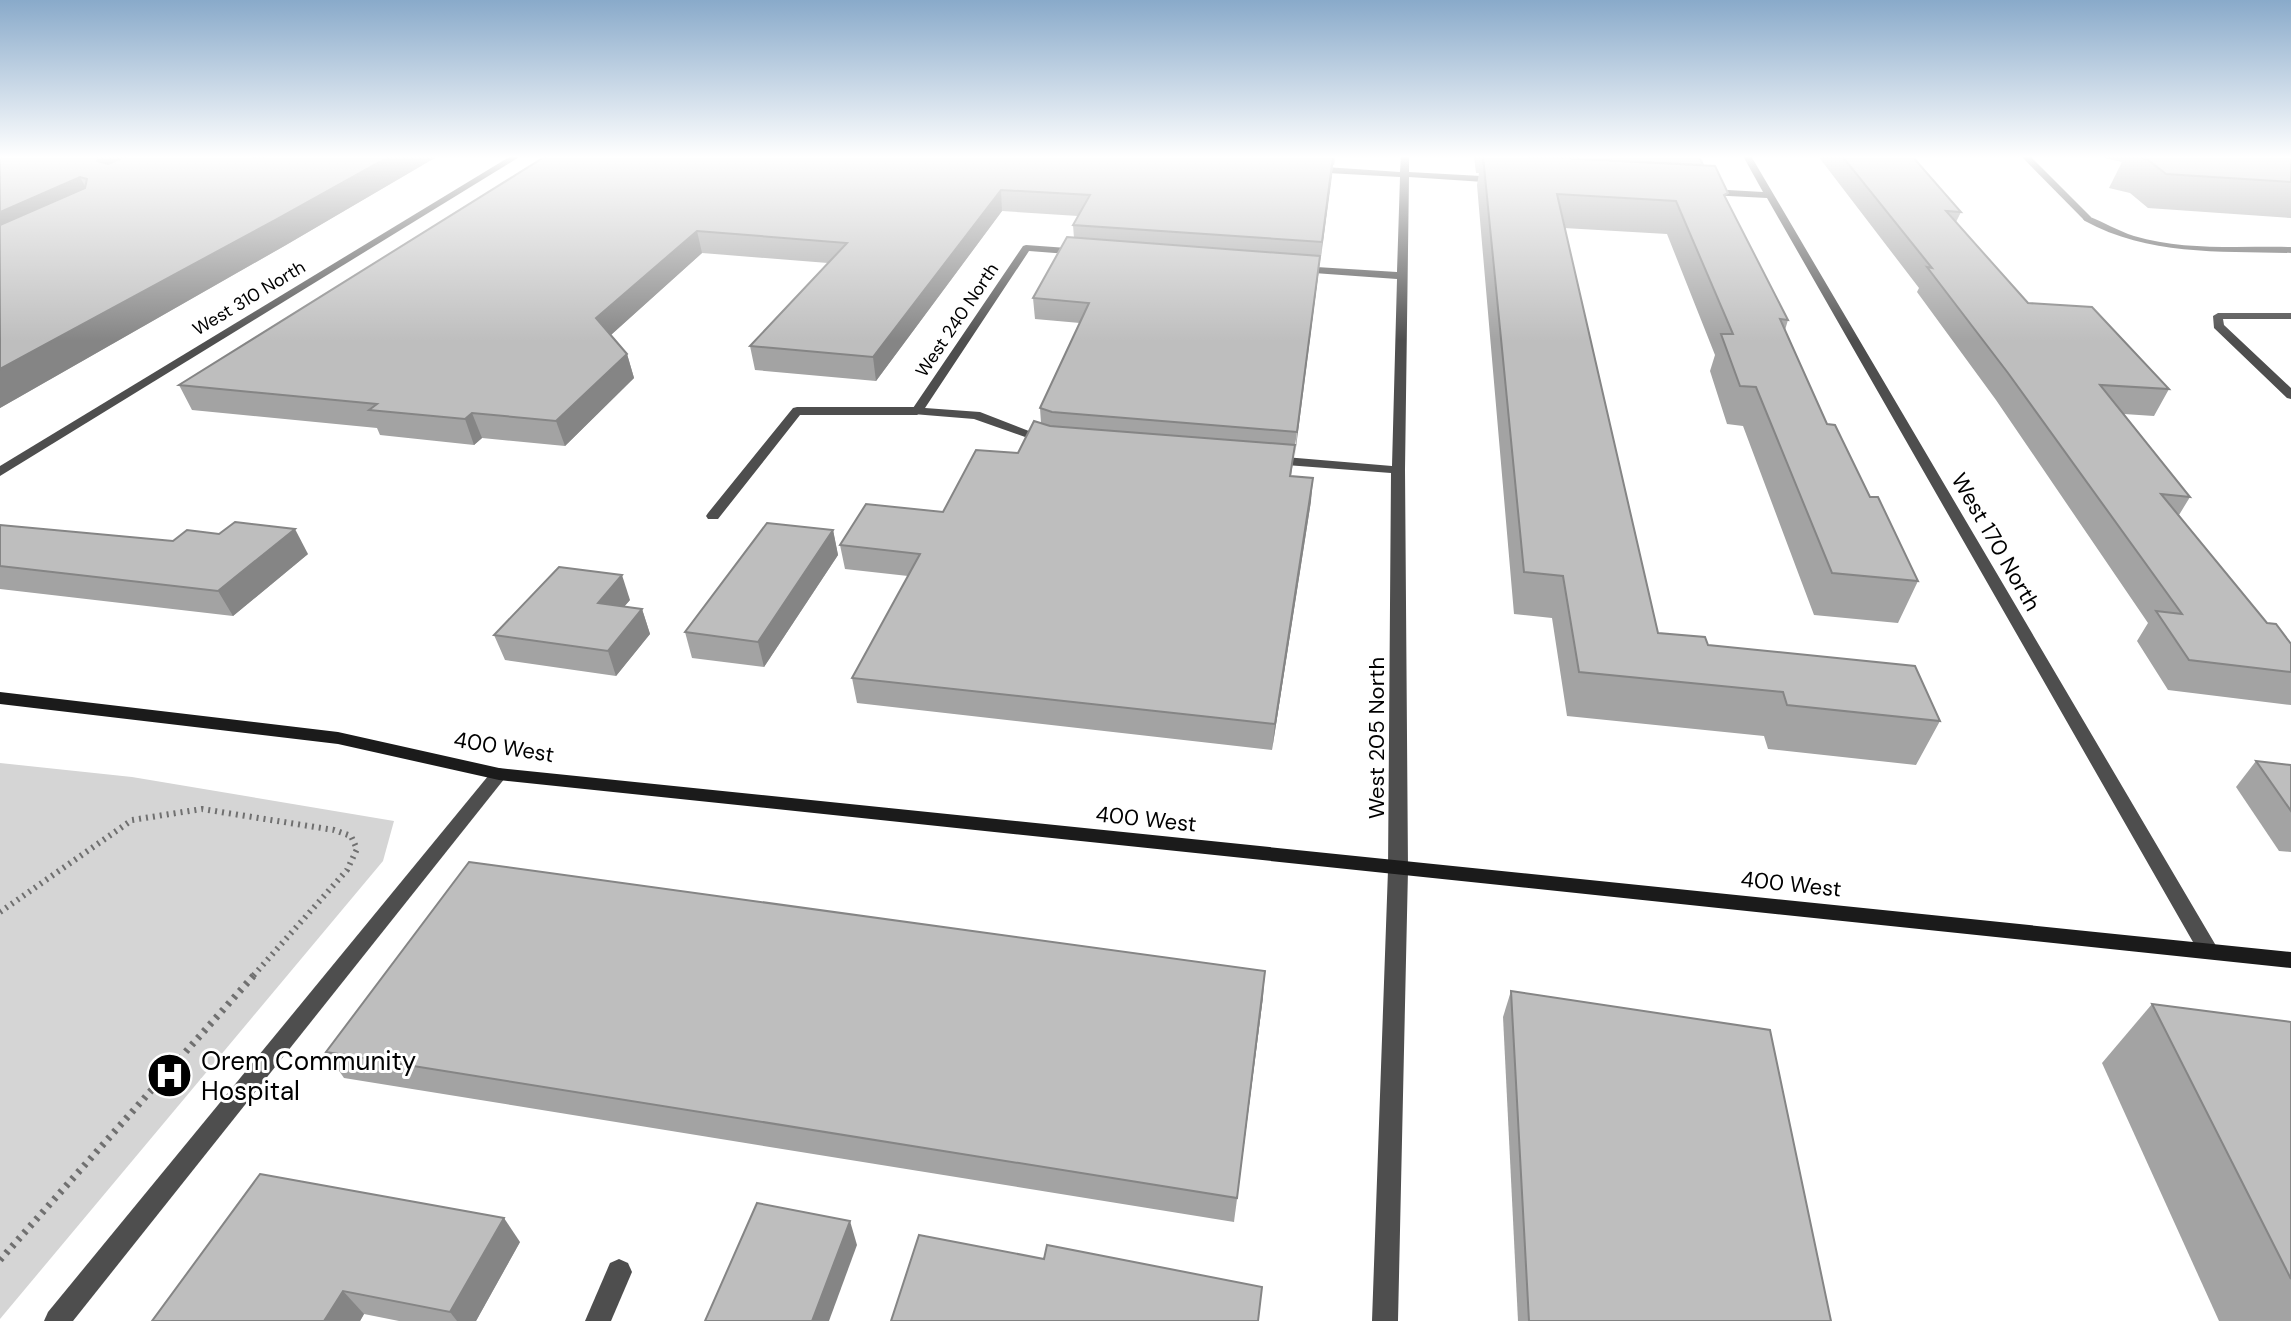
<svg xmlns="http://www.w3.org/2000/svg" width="2291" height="1321" viewBox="0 0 2291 1321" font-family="'DM Sans',sans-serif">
  <rect width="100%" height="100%" fill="#fff"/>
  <path fill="#d5d5d5" d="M0 763 132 777 394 821 383 861 0 1319Z"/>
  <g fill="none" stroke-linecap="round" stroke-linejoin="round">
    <path stroke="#707070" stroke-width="6" stroke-dasharray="2 5" stroke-linecap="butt" d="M0 912 132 820 202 809 334 830 351 836 357 849 347 870 253 976"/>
    <path stroke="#707070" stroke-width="7" stroke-dasharray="3 6" stroke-linecap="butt" d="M0 1260 255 974"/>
    <g fill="#4e4e4e" fill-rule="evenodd">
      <path d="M2088 216C2104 222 2118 231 2134 236 2184 251 2240 246 2291 247V253C2220 251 2149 256 2085 221L2083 219Z"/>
      <path d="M2218 313H2291V319H2223L2224 325 2291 388V399L2287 398 2214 328 2213 316Z"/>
      <path d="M797 407H917L923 411 917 415H800L718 519H708L706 516 708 513 793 408Z"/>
      <path d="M499 768 505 770 508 774 505 778 73 1321H44L48 1312 493 770Z"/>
    </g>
    <g fill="#4e4e4e" fill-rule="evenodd">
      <path d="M511 156H521L0 476V466Z"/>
      <path d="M1401 156H1409V172L1499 177 1503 180 1499 183 1409 177 1405 470 1408 870 1398 1321H1372L1388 870 1391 473 1273 464 1266 460 1273 456 1392 466 1397 279 1300 272 1295 269 1300 266 1397 272 1400 177 1310 172 1306 169 1310 166 1400 172Z"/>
      <path d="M1743 156H1751L2215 944 2218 950 2215 956 2208 958 2201 956 1767 198 1710 195 1705 192 1710 189 1763 192Z"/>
      <path d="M2021 156H2030L2091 217V221H2085Z"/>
      <path d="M1026 245 1081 249 1086 252 1081 255 1029 251 925 408 980 412 1052 440 1050 443H1042L974 419 913 414 911 411 1023 246Z"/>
      <path d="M619 1259 628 1263 632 1272 611 1321H585L610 1263Z"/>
    </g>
    <path fill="#1b1b1b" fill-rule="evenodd" d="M0 692 338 732 499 768 2291 952V968L499 780 338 744 0 704Z"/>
  </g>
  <g fill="#a3a3a3">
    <path d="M0 156H438L286 245 0 408Z"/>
    <path d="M546 156H1336L1334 165H1333L1291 476 1311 501 1272 750 857 703 852 678 908 576 845 569 840 545 943 512 1018 453 1041 423 1040 408 1080 323 1035 319 1033 298 1074 238 1073 225 1078 216 1002 211 876 381 755 370 750 346 828 263 702 253 611 335 627 354 634 378 565 446 482 438 474 445 380 435 377 428 192 410 179 385Z"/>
    <path d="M1474 156H1699L1703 165 1726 200 1788 320 1785 330 1827 424 1918 581 1898 623 1814 615 1743 426 1727 424 1710 371 1715 355 1667 234 1564 228 1658 633 1708 645 1940 721 1916 765 1768 749 1764 736 1567 716 1552 618 1514 614 1477 185 1479 173H1476Z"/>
    <path d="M1818 156H1912L1961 212 1956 222 2028 303 2169 389 2154 416 2124 414 2190 497 2179 515 2291 672V705L2168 690 2137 641 2148 623 1996 400 1917 292 1919 288Z"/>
    <path d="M2096 156H2291V218L2148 208 2130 193 2109 188 2122 162Z"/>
    <path d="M0 525 308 554 233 616 0 589Z"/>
    <path d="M833 530 838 555 764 667 692 658 685 632Z"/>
    <path d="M630 600 624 606 642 609 650 634 616 676 505 660 494 635Z"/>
    <path d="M2256 761 2291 765V852L2279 851 2236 787Z"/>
    <path d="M1511 991 1831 1321H1518L1503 1017Z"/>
    <path d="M1263 997 1234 1222 344 1078 326 1052Z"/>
    <path d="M2152 1004 2291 1022V1321H2219L2102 1063Z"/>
    <path d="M520 1242 476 1321H399L364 1314 360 1321H152Z"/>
  </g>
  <g fill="#858585">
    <path d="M101 156H163L111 180 97 161 99 157Z"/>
    <path d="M390 156H438L286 245 0 408V369Z"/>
    <path d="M1333 156 1332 176 1320 264 1322 242Z"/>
    <path d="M80 177 93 201 0 244V212Z"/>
    <path d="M1001 190 1002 211 876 381 873 357Z"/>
    <path d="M697 231 702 253 603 342 596 318Z"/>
    <path d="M1320 256 1318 276 1295 455 1297 432Z"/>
    <path d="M627 354 634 378 565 446 556 421Z"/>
    <path d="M472 413 482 438 474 445 465 419Z"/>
    <path d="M1313 478 1311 501 1272 750 1275 724Z"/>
    <path d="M295 529 308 554 233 616 218 591Z"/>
    <path d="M833 530 838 555 764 667 758 642Z"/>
    <path d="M622 575 630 600 606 628 598 603Z"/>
    <path d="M642 609 650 634 616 676 608 651Z"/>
    <path d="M1265 971 1263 997 1234 1222 1237 1198Z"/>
    <path d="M504 1218 520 1242 476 1321H457L450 1312Z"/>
    <path d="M850 1221 857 1245 829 1321H812Z"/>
    <path d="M343 1291 364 1314 360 1321H324Z"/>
  </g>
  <g fill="#bebebe" stroke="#858585" stroke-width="2">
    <path d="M3 156H101L99 157 97 161 108 164 127 156H251L260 158 265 156H390L275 220 0 369V225L85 188 87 179 80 177 0 212V157Z"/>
    <path d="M546 156H1333L1322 242 1073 225 1090 195 1001 190 873 357 750 346 847 243 697 231 596 318 627 354 556 421 472 413 465 419 369 410 377 404 179 385Z"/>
    <path d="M1483 156H1522L1715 166 1728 193 1724 195 1788 320 1780 319 1827 424 1835 425 1870 497H1878L1918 581 1832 573 1756 387 1740 386 1721 334H1733L1676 201 1557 194 1658 633 1705 637 1708 645 1915 666 1940 721 1787 705 1783 692 1579 672 1563 576 1524 572Z"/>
    <path d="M1522 156H1699L1703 165Z"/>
    <path d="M1842 156H1912L1961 212 1946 211 2028 303 2092 307 2169 389 2100 385 2190 497 2161 494 2267 623 2276 624 2291 644V672L2189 660 2156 611 2182 614 2008 373 1927 267 1932 268Z"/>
    <path d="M2132 156H2291V182L2166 174 2147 159Z"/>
    <path d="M1067 237 1320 256 1297 432 1052 412 1040 408 1089 303 1033 298Z"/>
    <path d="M1034 421 1050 426 1295 445 1290 476 1313 478 1275 724 852 678 920 554 840 545 866 504 943 512 976 450 1018 453Z"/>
    <path d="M235 522 295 529 218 591 0 566V525L173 541 187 530 219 534Z"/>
    <path d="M767 523 833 530 758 642 685 632Z"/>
    <path d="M559 567 622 575 598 603 642 609 608 651 494 635Z"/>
    <path d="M2256 761 2291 765V811Z"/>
    <path d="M469 862 1265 971 1237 1198 326 1052Z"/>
    <path d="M1511 991 1770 1030 1831 1321H1529Z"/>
    <path d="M2152 1004 2291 1022V1279Z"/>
    <path d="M260 1174 504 1218 450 1312 343 1291 324 1321H152Z"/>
    <path d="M757 1203 850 1221 812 1321H705Z"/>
    <path d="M919 1235 1044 1259 1047 1245 1262 1287 1258 1321H891Z"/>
  </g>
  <linearGradient id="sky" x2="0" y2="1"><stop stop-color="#89aaca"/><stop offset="0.46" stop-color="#fff"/><stop offset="1" stop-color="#fff" stop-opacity="0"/></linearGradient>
  <rect width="2291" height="341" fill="url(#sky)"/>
  <defs>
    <symbol id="hospital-disc" viewBox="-11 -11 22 22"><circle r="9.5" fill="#000" stroke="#fff"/><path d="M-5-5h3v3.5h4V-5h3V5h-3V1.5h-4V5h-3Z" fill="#fff"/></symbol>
  </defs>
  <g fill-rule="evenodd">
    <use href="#hospital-disc" x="144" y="1050" width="51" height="51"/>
  </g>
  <g text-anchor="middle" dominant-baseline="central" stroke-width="6" stroke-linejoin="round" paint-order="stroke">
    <g font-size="18" fill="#000" stroke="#fff">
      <text transform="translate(249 298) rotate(-31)">West 310 North</text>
      <text transform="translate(957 320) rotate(-56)">West 240 North</text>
    </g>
    <g font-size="22" fill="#000" stroke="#fff">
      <text transform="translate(1996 542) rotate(60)">West 170 North</text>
      <text transform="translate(1376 738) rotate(-90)">West 205 North</text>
      <text transform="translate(504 747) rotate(9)">400 West</text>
      <text transform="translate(1146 819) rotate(6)">400 West</text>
      <text transform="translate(1791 884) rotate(6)">400 West</text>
    </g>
    <g font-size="26" fill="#000" stroke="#fff" text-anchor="start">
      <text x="201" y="1061">Orem Community<tspan x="201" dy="30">Hospital</tspan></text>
    </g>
  </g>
</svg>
